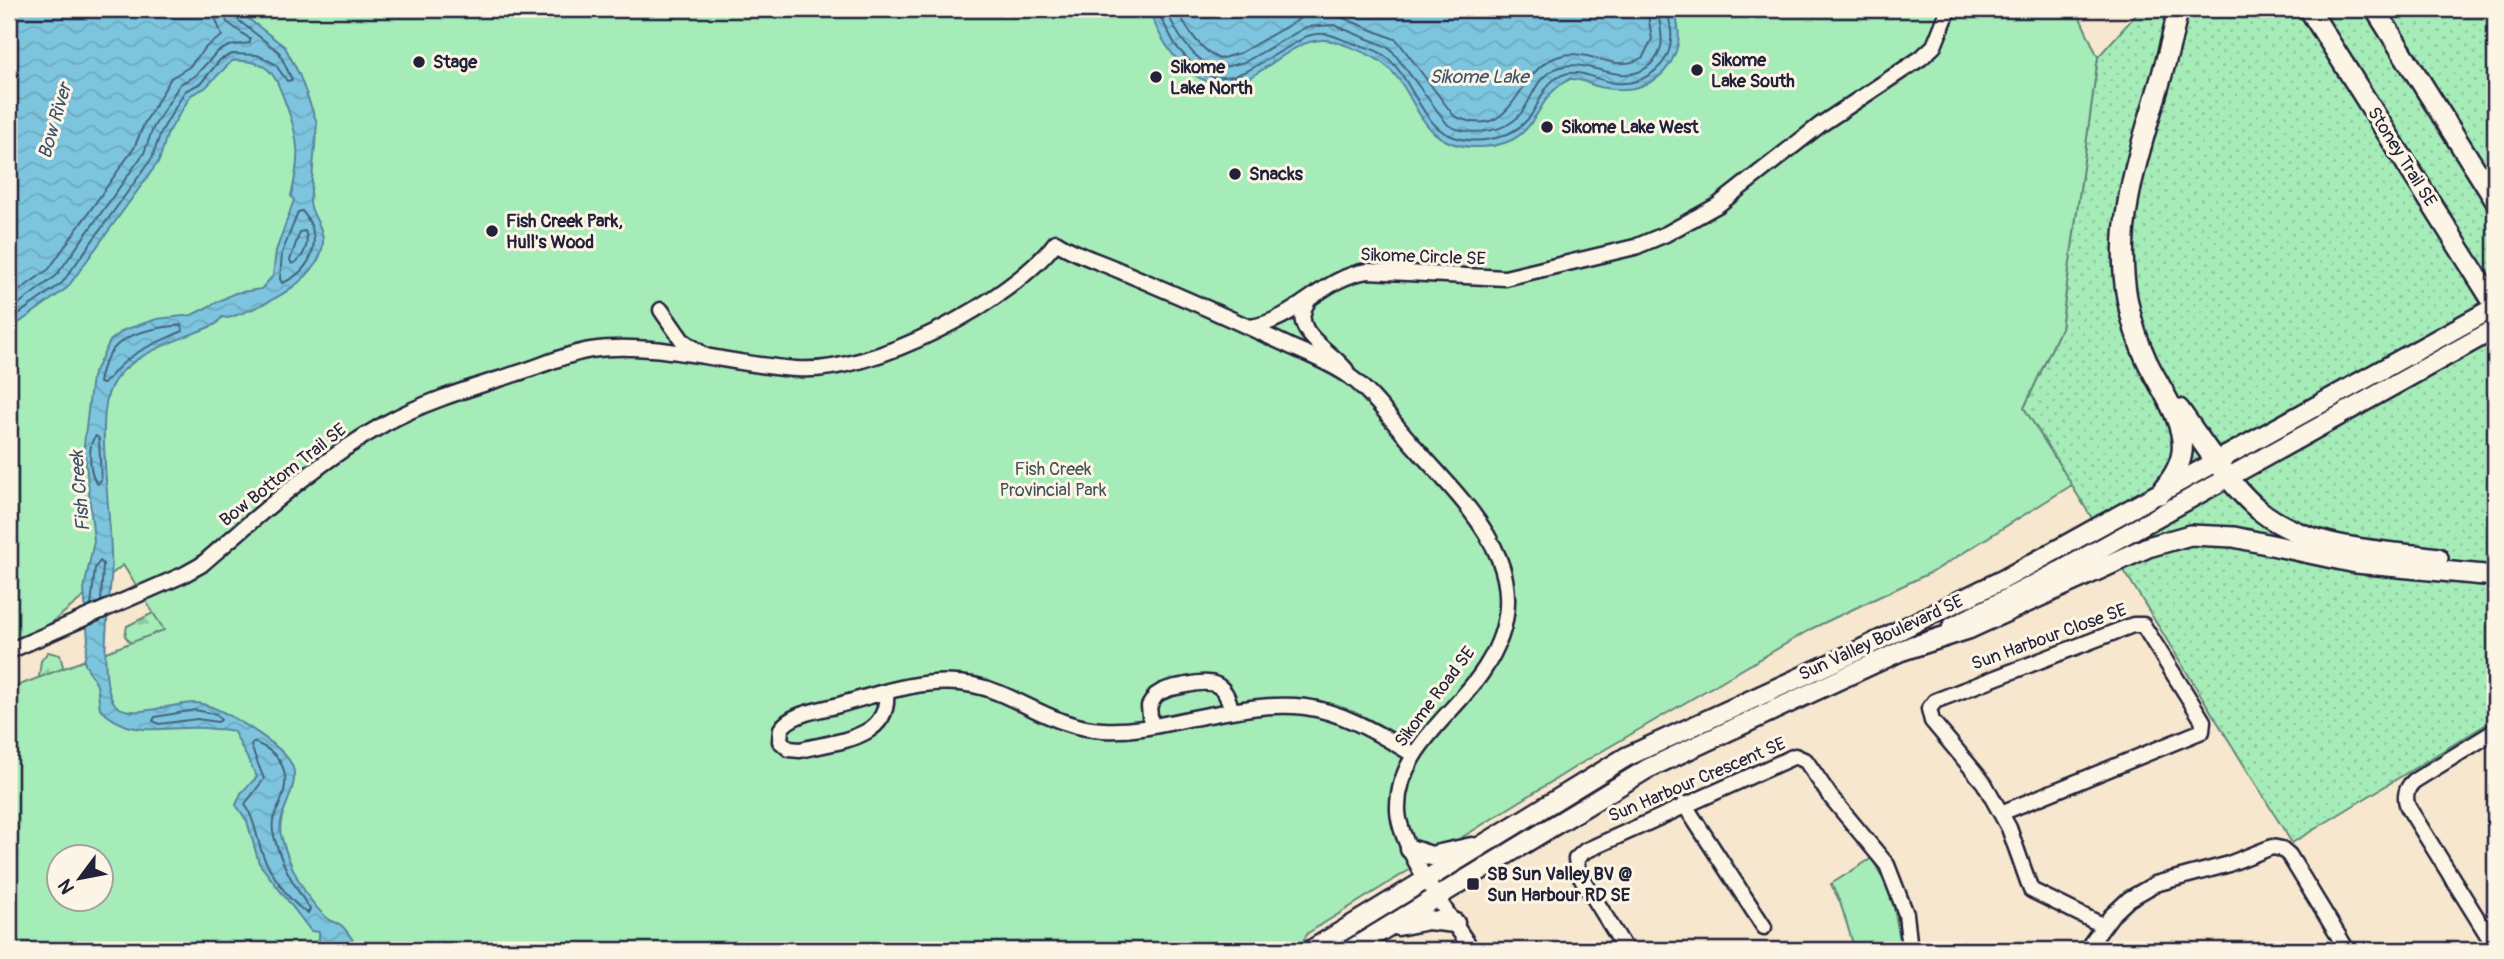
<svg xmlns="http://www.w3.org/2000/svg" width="2504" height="959" viewBox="0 0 2504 959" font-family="Pangolin,sans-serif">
  <defs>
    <pattern id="grass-dots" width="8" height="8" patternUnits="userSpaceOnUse" patternTransform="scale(1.75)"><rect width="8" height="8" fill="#a6ecb8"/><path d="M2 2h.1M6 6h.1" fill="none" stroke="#8fca9f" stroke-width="1.8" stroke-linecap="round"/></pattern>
    <pattern id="forest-firs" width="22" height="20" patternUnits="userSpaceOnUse" patternTransform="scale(1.75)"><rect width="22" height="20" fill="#a6ecb8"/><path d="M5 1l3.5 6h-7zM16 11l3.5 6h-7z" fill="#8fca9f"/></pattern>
    <pattern id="water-waves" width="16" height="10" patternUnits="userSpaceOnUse" patternTransform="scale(1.75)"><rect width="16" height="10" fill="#7dc5de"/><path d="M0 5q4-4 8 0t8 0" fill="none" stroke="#6ca9bf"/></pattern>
  </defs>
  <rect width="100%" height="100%" fill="#f6e7ce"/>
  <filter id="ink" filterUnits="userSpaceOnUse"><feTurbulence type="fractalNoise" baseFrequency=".0143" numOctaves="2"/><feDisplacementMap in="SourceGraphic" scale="14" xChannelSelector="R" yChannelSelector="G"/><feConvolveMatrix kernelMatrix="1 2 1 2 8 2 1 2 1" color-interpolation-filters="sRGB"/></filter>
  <g filter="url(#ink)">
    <path fill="url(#grass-dots)" stroke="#64877a" stroke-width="2" d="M2141 9H2495V719L2292 843 2024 408 2061 328 2098 57Z"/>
    <g fill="url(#forest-firs)" stroke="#64877a" stroke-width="2">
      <path d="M155 612 175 633 133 646 125 636 127 626Z"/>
      <path d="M48 652 60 655 65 674 9 715 39 677 41 661Z"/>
    </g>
    <g fill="#a6ecb8" stroke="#64877a" stroke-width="2" fill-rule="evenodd">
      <path d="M140 9H2076L2098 57 2061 328 2024 408 2072 485 1934 571 1813 628 1580 764 1308 933 1297 950H9V689L164 630 123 565 9 657V239ZM60 858H102V900H60Z"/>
      <path d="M1872 858 1892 897 1901 945 1882 950H1855L1840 902 1831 884Z"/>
    </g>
    <g fill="url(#water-waves)" stroke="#59849d" stroke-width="2">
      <path d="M9 9H236L285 47 299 74 317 123 310 202C311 216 324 226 323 243 320 282 260 308 228 318L222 317 216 324C182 340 126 353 110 389 94 425 115 533 111 579 109 606 96 691 118 707 136 719 175 702 196 703 218 704 276 742 289 760 306 783 275 812 281 835 288 863 305 899 327 918 331 922 337 922 341 925 348 931 354 942 359 950H324L319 941V932L311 931 259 863 247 821 236 805 241 793 257 777 234 732C227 728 222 730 214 729 171 722 136 744 100 709L97 685 84 662 88 640 84 589 94 541 84 445 92 377 110 341 124 330 157 319 192 315 235 293 261 289 273 276 276 251 294 200 291 196C300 159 300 142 287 107 275 75 271 59 232 61L205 88 191 95 167 135 159 161 67 288 9 330Z"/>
      <path d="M1149 9H1672C1680 23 1681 41 1674 56 1660 88 1627 94 1596 86 1586 83 1580 78 1570 79 1530 98 1543 144 1482 147 1411 150 1422 87 1378 60 1369 54 1334 39 1323 40 1277 40 1246 111 1193 74 1172 59 1157 33 1149 9Z"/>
    </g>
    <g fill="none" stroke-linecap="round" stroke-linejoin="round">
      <g stroke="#46637c" stroke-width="2">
        <path d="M1156 9 1176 46 1193 65 1214 78 1234 76 1249 70 1307 36C1327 30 1334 37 1352 43 1362 46 1373 48 1382 54 1409 70 1420 123 1449 135 1473 146 1510 140 1528 119 1540 105 1541 87 1558 77 1578 66 1594 80 1614 83 1641 86 1669 68 1671 40 1673 28 1668 19 1667 9"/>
        <path d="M1166 9C1175 32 1192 59 1216 69L1245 62 1306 27 1334 25 1390 48 1448 125C1469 137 1507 133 1522 112 1533 97 1535 80 1553 70 1585 52 1621 92 1651 64 1669 47 1659 29 1658 9"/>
        <path d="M1177 9C1186 28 1199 49 1219 59L1240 53 1303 17 1319 13 1336 15 1397 40 1454 116C1513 143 1514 79 1550 60 1585 41 1612 77 1643 57L1652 39 1647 9"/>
        <path d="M302 211C324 236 314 271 282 283L280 279 282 253 298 212Z"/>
        <path d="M305 231C310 243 304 259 292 264L290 260 300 232Z"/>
        <path d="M9 298 49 269 134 148 144 124 171 78 189 67 206 47 222 36 212 9"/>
        <path d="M9 311 56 276 144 153 153 128 180 84 195 76 217 52 229 46 250 43V39L227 22 223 9"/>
        <path d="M9 321 62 283 152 158 161 132 185 91 201 83 220 60 232 54 257 55 275 64 287 81 292 80 279 52 234 17 232 9"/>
        <path d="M181 325 183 331C145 348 130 351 104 384L99 383C106 335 140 330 181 325Z"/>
        <path d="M96 436 99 439 101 480 98 484C89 477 87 443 96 436Z"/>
        <path d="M91 606 95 568 100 561 103 564 101 601"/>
        <path d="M195 710 216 714 221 720 218 722 197 719 159 724 153 721 155 717Z"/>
        <path d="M253 742C281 752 292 773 281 801 277 812 271 818 273 831 278 859 294 886 310 909L308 913C292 906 274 877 266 862 256 843 257 822 245 804L264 779 251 746Z"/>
      </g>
      <defs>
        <g id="minor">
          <path d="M1308 301C1287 331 1331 350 1346 370"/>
          <path d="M661 310 682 340 704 355"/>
          <path d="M1250 327C1296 321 1322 277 1368 271L1505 278 1635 247 1666 234 1718 205 1820 125 1921 58 1934 46 1949 9"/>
          <path d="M9 651 183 575 201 565C260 514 318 461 386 423 426 401 471 388 515 374 539 367 565 354 591 350 653 340 733 365 796 369 872 375 1011 302 1056 242 1076 255 1101 262 1123 272 1177 295 1230 318 1283 343 1304 353 1329 362 1349 376 1374 394 1393 423 1414 446 1475 514 1547 579 1481 674 1450 718 1396 752 1398 811 1400 850 1450 916 1472 950"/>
          <path d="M886 692C891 740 835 741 800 750L789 749 780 741 781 729C791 713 821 710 839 705 891 690 946 670 999 693 1035 708 1063 728 1103 730 1132 732 1160 725 1188 719 1295 698 1319 696 1414 755"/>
          <path d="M1151 726 1149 706 1156 695C1165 688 1176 687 1187 685 1213 679 1226 683 1231 710"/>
          <path d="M2495 731 2414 781C2406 788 2404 797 2408 807L2495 947"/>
          <path d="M1684 804 1764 927"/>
          <path d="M2001 813 2202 731 2203 721 2143 625H2133L1935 701 1929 709 1932 721 1984 783 2009 828 2031 890 2102 925"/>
          <path d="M1626 950 1578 872 1576 859 1585 851 1795 756 1806 761 1830 796 1887 865 1906 914 1910 950"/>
          <path d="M2086 950 2111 916 2129 899 2155 884 2226 865 2272 847 2282 849 2289 855 2347 950"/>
        </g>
        <g id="major">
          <path d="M1952 627 2060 571 2495 329"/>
          <path d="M1410 849 1431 856 1472 847"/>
          <path d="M1398 926 1428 920 1455 923"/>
          <path d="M1311 950 1626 757 1851 654 2004 579 2495 307"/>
          <path d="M1350 950 1647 769 1914 645"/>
        </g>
        <g id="highway">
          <path d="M2309 9 2495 305"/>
          <path d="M2375 9 2495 200"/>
          <path d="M2179 409C2203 442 2228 484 2259 510 2309 550 2378 550 2438 558"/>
          <path d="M2160 494C2170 481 2180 468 2182 452 2186 421 2158 386 2146 359 2137 340 2131 319 2127 298 2109 197 2161 106 2178 9"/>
          <path d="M1903 650 1968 629 2148 547 2190 535 2234 537 2356 563 2495 576"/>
        </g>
      </defs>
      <use href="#minor" stroke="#22223b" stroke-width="19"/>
      <use href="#major" stroke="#22223b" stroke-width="23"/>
      <use href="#highway" stroke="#22223b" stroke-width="24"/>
      <use href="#minor" stroke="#fcf5e5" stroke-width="14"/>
      <use href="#major" stroke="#fcf5e5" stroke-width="18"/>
      <use href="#highway" stroke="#fcf5e5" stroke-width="19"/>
    </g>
  </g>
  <g fill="#22223b" stroke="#fcf5e5" stroke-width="2.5">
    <circle cx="419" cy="62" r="7"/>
    <circle cx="1697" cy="70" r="7"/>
    <circle cx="1156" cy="77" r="7"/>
    <circle cx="1547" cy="127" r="7"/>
    <circle cx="1235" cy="174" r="7"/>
    <circle cx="492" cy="231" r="7"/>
    <rect x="1466" y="877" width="14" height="14" rx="3.5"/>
  </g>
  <g text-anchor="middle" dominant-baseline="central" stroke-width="6" stroke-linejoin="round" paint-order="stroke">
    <g font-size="18" font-weight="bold" fill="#22223b" stroke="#fcf5e5" text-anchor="start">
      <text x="1711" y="60">Sikome<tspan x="1711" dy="21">Lake South</tspan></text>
      <text x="433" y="62">Stage</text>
      <text x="1170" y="67">Sikome<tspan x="1170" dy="21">Lake North</tspan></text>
      <text x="1561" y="127">Sikome Lake West</text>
      <text x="1249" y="174">Snacks</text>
      <text x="506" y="221">Fish Creek Park,<tspan x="506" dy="21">Hull's Wood</tspan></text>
      <text x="1487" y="874">SB Sun Valley BV @<tspan x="1487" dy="21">Sun Harbour RD SE</tspan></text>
    </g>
    <g font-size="18" fill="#22223b" stroke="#fcf5e5">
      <text transform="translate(2402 157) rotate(58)">Stoney Trail SE</text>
      <text transform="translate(1423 257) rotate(2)">Sikome Circle SE</text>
      <text transform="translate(283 475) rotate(-38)">Bow Bottom Trail SE</text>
      <text transform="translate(2049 637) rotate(-20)">Sun Harbour Close SE</text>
      <text transform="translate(1881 638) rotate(-25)">Sun Valley Boulevard SE</text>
      <text transform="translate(1435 697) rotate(-53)">Sikome Road SE</text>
      <text transform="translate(1697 780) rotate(-23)">Sun Harbour Crescent SE</text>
    </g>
    <g font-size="18" fill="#43545a" stroke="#fcf5e5">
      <text x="1053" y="469">Fish Creek<tspan x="1053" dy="21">Provincial Park</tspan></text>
    </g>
    <g font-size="19" font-style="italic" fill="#3d536c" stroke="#fcf5e5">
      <text x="1479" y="77">Sikome Lake</text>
      <text transform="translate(55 121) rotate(-74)">Bow River</text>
      <text transform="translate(80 491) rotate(-95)">Fish Creek</text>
    </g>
  </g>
  <rect width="2504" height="959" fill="none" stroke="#fcf5e5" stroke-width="35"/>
  <rect x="18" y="18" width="2469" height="924" fill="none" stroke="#22223b" stroke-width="2.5" filter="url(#ink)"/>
  <g transform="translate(80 878) rotate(238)"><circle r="33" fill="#fcf5e5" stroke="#a5a1a1" stroke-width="2"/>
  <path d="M0-5L12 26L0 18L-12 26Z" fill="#22223b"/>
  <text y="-10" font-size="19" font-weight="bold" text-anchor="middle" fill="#22223b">N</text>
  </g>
</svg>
